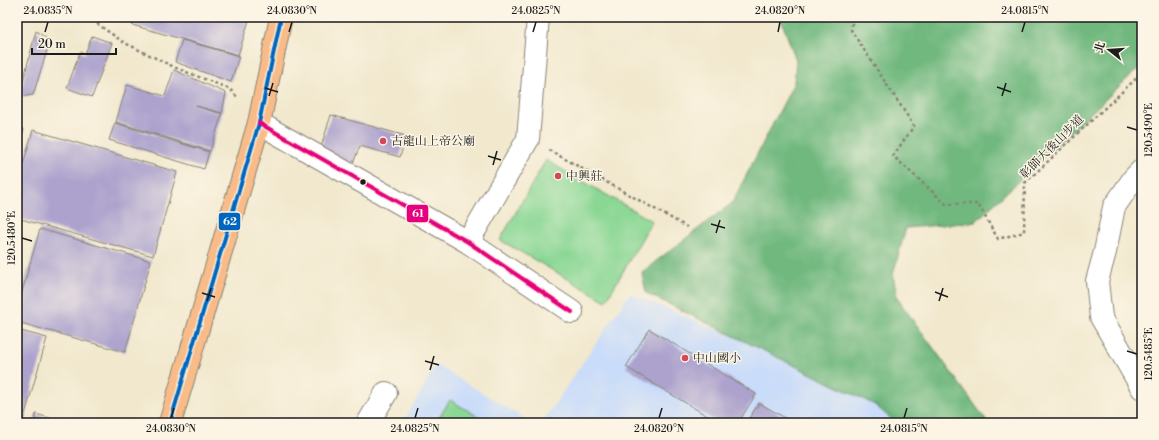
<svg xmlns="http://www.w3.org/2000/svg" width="1159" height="440" viewBox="0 0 1159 440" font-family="'Libre Bodoni','Noto Serif TC',serif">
  <rect width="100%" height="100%" fill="#fcf5e5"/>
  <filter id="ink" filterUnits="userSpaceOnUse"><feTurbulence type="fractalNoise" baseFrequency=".025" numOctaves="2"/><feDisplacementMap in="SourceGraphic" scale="8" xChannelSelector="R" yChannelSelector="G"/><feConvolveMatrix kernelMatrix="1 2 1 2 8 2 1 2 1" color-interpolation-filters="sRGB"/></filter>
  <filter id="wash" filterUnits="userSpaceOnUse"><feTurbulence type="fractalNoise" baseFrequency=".012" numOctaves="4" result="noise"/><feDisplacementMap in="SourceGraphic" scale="16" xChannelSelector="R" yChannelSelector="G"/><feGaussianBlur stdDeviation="0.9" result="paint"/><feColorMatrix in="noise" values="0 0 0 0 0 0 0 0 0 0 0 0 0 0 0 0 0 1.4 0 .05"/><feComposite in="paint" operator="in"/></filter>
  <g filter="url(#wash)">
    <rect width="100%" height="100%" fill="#f1e8cd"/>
    <g fill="#c9dcf9">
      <path d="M630 293 939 423H542Z"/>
      <path d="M436 365 532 423H403Z"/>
    </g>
    <g fill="#8ad794" stroke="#537a58">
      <path d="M546 160 652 221 606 301 500 240Z"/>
      <path d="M450 400 489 423H436Z"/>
    </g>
    <path fill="#6fb87e" stroke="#466a4d" d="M780 17H1142V65L975 222 906 228 893 274 897 298 988 423H896L875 405 646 293 642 272 732 203 794 83 796 60Z"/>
    <g id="blocks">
      <g fill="#aca2cd">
        <path d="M134 17H250L238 55 132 25Z"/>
        <path d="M36 31 50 41 33 95 19 97Z"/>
        <path d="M92 36 112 43 92 97 67 88 80 52 85 54Z"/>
        <path d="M182 40 239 56 231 82 175 62Z"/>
        <path d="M174 70 226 93 222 113 196 106 222 114 210 151 116 122 127 85 165 96Z"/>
        <path d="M331 115 406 136 400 157 360 146 351 168 321 147Z"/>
        <path d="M115 123 209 152 204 169 109 140Z"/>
        <path d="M17 129H24L17 150Z"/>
        <path d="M33 130 177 172 153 256 17 218V186Z"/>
        <path d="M40 229 151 261 125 352 17 322V309Z"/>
        <path d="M649 329 756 394 738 423H719L626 367Z"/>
        <path d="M17 330 47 338 23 421 17 420Z"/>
        <path d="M759 403 794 423H746Z"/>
        <path d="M36 414 66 423H34Z"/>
      </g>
    </g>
  </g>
  <g filter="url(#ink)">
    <use href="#blocks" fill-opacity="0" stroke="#868274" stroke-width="1"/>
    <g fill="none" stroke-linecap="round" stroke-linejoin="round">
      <defs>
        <g id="minor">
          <path d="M259 123 468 242 572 312"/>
          <path d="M1142 170 1134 178 1114 207 1105 252 1097 281 1101 317 1142 388"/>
          <path d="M468 242 528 139 538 17"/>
          <path d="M368 423 386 393"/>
        </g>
        <path id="major" d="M170 423 259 123 281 17"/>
      </defs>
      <use href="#minor" stroke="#868274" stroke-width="24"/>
      <use href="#major" stroke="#868274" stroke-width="24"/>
      <g stroke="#868274" stroke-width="2.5" stroke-dasharray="3 3" stroke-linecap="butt">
        <path d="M853 17 851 30 914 126 893 156 946 204H978L998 239 1024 232 1025 183 1142 73"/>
        <path d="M92 20 123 42 176 68 230 89 238 98"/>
        <path d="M549 150 687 227"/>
      </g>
      <use href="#minor" stroke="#fff" stroke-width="22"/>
      <use href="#major" stroke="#f9bc89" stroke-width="22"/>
      <defs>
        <path id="bus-1" d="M170 423 259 123 281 17"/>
        <path id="bus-2" d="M259 123 468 242 572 312"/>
      </defs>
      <use href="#bus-1" stroke="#fcf5e5" stroke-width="7"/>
      <use href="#bus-2" stroke="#fcf5e5" stroke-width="7"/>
      <use href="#bus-1" stroke="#0065bd" stroke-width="4"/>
      <use href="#bus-2" stroke="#e5007d" stroke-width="4"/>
    </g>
  </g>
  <path fill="none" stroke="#1c1c1c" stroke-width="1.5" d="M45 32 48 22M289 32 292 22M533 32 536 22M778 32 780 22M1022 32 1025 22M997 87 1011 92M265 88 278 92M269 96 273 83M1002 96 1006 83M1127 127 1137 130M488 156 501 160M493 165 497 151M711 224 725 228M716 233 720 220M22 238 32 241M935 292 948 297M202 293 215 297M207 301 211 288M939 301 943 288M1127 351 1137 354M425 361 439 365M430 370 434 356M171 418 174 408M415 418 418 408M659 418 662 408M904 418 907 408"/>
  <g fill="#d1495b" stroke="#fcf5e5" stroke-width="1.5">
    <circle cx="383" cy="141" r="4"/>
    <circle cx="558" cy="176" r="4"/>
    <circle cx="685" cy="358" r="4"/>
  </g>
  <circle fill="#1c1c1c" stroke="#fcf5e5" stroke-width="1.5" cx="363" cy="182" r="3.5"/>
  <g text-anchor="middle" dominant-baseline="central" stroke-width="3" stroke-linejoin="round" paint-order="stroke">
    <g font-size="12" fill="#1c1c1c" stroke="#fcf5e5" text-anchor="start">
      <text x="391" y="141">古龍山上帝公廟</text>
      <text x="566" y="176">中興莊</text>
      <text x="693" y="358">中山國小</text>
    </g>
    <g font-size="12" fill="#1c1c1c" stroke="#fcf5e5">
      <text transform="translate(1052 147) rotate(-45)">彰師大後山步道</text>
    </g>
  </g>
  <g stroke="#fcf5e5" stroke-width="1.5">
    <rect x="406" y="204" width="23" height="19" rx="4" fill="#e5007d"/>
    <rect x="218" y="212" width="23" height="19" rx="4" fill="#0065bd"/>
  </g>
  <g font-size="11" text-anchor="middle" font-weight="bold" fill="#fff">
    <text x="418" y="217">61</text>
    <text x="230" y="225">62</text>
  </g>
  <rect width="1159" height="440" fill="none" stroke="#fcf5e5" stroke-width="44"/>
  <g transform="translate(1109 50) rotate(287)" stroke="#fcf5e5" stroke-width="3" paint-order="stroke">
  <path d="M0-3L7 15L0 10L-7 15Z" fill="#1c1c1c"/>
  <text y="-6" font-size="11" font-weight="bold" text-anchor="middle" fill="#1c1c1c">北</text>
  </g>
  <path d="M32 48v6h84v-6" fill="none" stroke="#1c1c1c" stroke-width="2"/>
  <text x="38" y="48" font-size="12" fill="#1c1c1c" stroke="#fcf5e5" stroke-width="3" paint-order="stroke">20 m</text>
  <rect x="22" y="22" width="1115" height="396" fill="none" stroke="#1c1c1c" stroke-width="1.5"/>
  <g font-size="10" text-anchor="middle" fill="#1c1c1c">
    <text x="48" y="14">24.0835°N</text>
    <text x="292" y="14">24.0830°N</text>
    <text x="536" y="14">24.0825°N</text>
    <text x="780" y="14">24.0820°N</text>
    <text x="1025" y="14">24.0815°N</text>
    <text transform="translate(1148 130) rotate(-90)" y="4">120.5490°E</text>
    <text transform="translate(11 238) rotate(-90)" y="4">120.5480°E</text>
    <text transform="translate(1148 354) rotate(-90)" y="4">120.5485°E</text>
    <text x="171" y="432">24.0830°N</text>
    <text x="415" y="432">24.0825°N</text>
    <text x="659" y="432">24.0820°N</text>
    <text x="904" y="432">24.0815°N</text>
  </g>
</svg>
